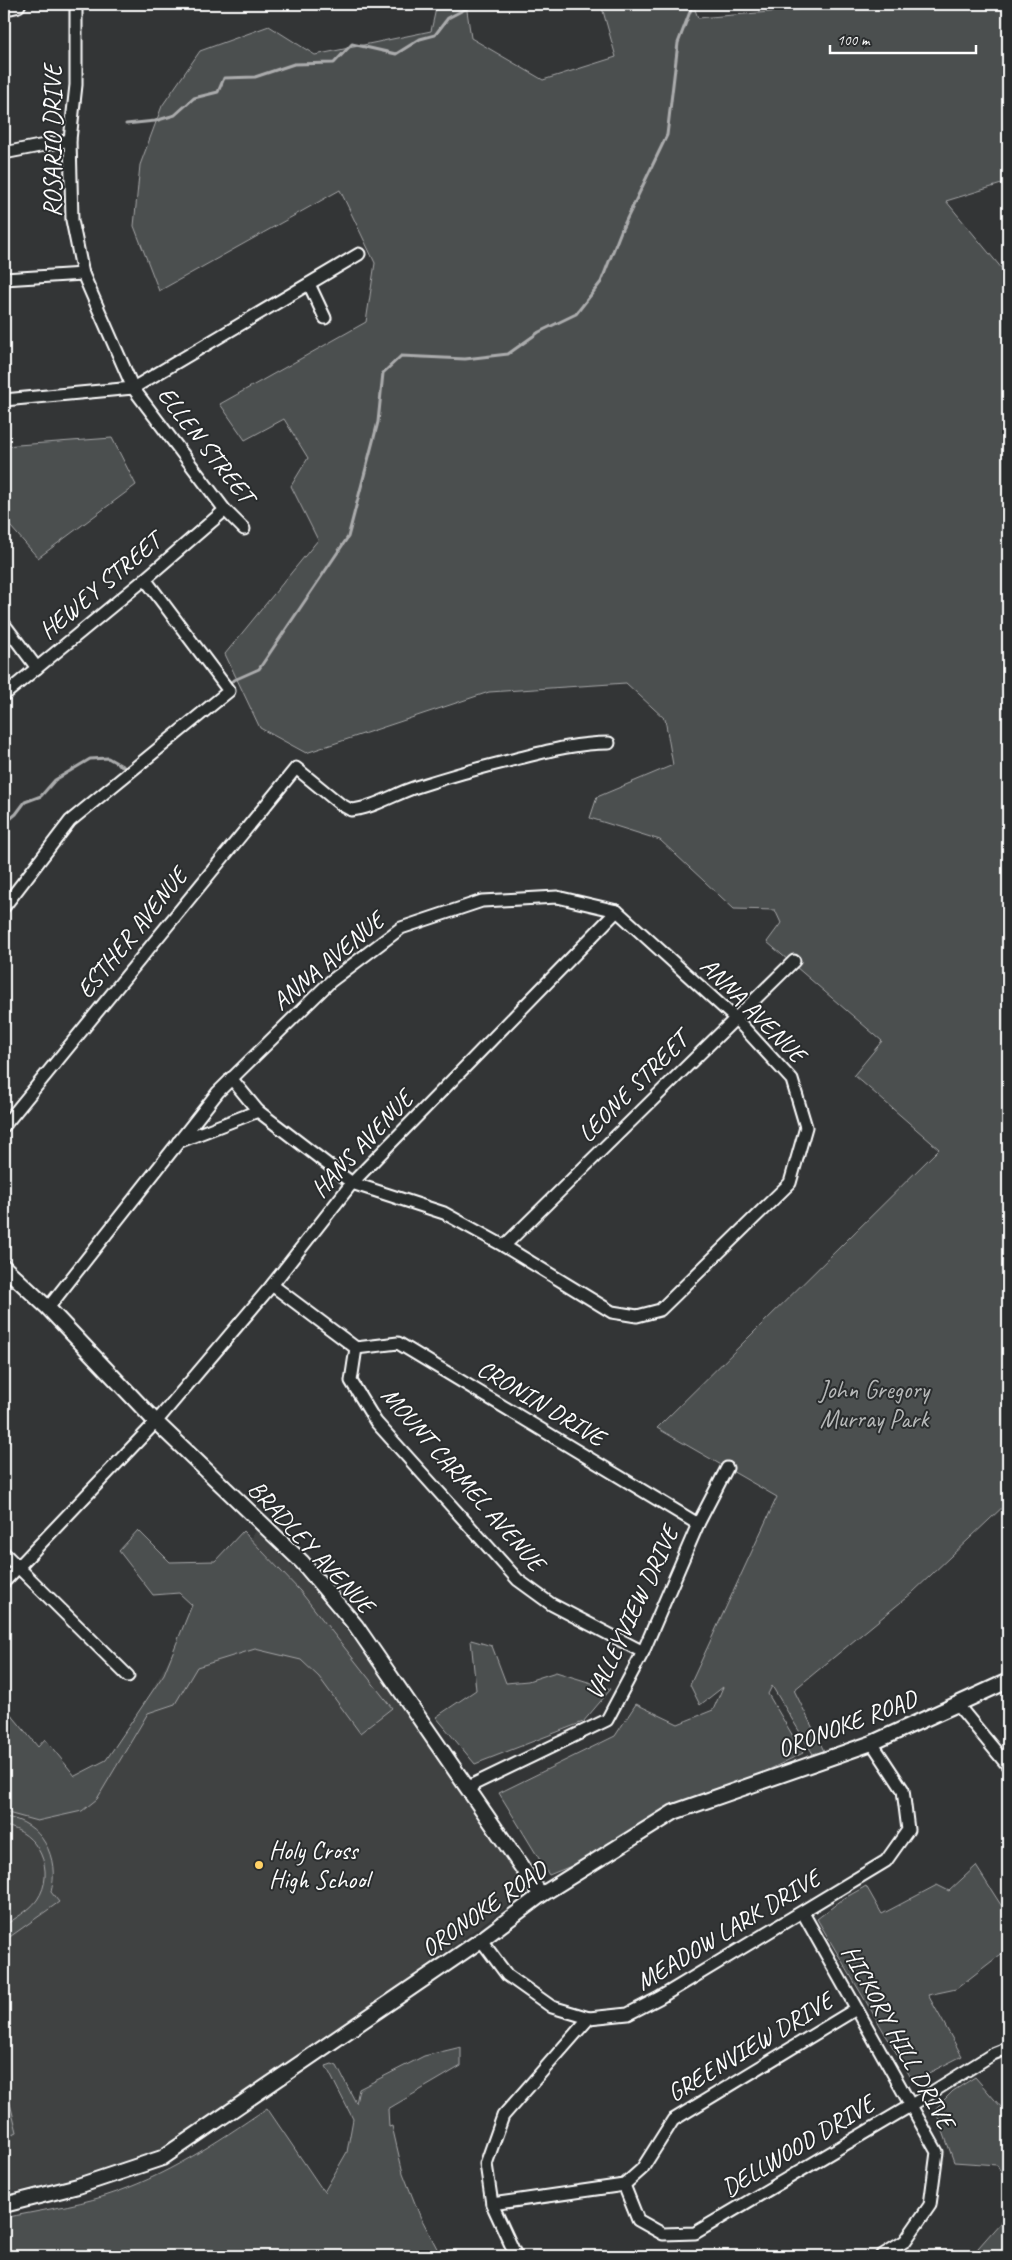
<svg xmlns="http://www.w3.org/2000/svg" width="1012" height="2260" viewBox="0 0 1012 2260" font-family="Caveat,sans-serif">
  <rect width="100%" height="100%" fill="#333536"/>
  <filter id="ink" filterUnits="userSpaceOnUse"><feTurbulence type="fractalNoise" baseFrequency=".02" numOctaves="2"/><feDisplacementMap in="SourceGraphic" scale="10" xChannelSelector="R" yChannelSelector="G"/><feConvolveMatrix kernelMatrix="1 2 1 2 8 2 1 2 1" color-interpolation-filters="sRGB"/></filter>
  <g filter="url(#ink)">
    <path fill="#404243" d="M256 1531 306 1581 364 1652 516 1868 520 1880 519 1892 510 1904 344 2026 173 2143 114 2169 4 2194V1723L90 1803 186 1628Z"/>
    <g fill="#4c4f50" stroke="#a6a7a8">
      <path d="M437 4H466L471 38 543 80 616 57 601 4H693L698 18 841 6 1008 4V182L946 201 1008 276V1502L912 1593 794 1690 824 1751 813 1754 772 1686 768 1694 803 1753 754 1777 680 1802 581 1862 549 1875 499 1793 615 1736 636 1704 678 1724 713 1710 723 1687 700 1705 690 1685 777 1497 657 1428 939 1149 854 1075 882 1041 767 942 781 923 775 910 734 909 660 840 590 818 597 797 673 765 665 719 626 683 489 692 306 753 260 728 225 654 318 540 291 486 308 458 284 419 245 440 220 404 366 322 375 263 340 190 159 291 134 226 140 165 162 106 200 51 269 26 315 55 431 31Z"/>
      <path d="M112 438 136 485 38 558 4 519V446Z"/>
      <path d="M138 1530 170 1562 215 1561 243 1531 300 1591 392 1708 360 1733 319 1677 301 1660 255 1649 197 1667 175 1704 148 1713 97 1799 82 1811 37 1821 4 1812V1721L10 1713 38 1747 45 1739 75 1776 106 1760 164 1674 192 1605 179 1593 153 1595 119 1551Z"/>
      <path d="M471 1640 492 1646 506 1683 528 1681 556 1672 611 1689 583 1722 475 1764 436 1717 476 1690Z"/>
      <path d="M4 1817C42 1821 60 1858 51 1892L59 1902 4 1941V1926C15 1918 29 1911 37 1900 57 1871 38 1831 4 1826Z"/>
      <path d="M976 1866 1008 1916V1941L1005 1951 956 1989 928 1995 962 2056 913 2081 817 1919 843 1899 866 1886 882 1914 937 1885 949 1891Z"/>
      <path d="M461 2047V2066L388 2109 389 2127 392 2126 403 2173 420 2216 441 2256H4V2218C37 2211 73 2206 105 2196 165 2177 216 2143 267 2108L324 2192 347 2152 353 2119 326 2066 332 2064 337 2066 356 2103 359 2089 424 2056Z"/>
      <path d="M975 2077 1008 2115V2184L997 2165 954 2162 935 2109 953 2091Z"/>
      <path d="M4 2079 17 2132 4 2138Z"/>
      <path d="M1008 2214V2256H971Z"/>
    </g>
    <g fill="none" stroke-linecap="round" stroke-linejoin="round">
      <g stroke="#abacad" stroke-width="3">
        <path d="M126 124 155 121 175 115 194 98 218 92 224 78 255 77 294 64 334 63 352 44 396 54 420 39 435 35 448 18 475 4"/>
        <path d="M232 681 259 669 348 537 378 422 383 373 401 356 465 359 508 354 539 332 576 314 601 282 621 231 667 135 678 43 693 4"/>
        <path d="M4 824 16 814 25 802 41 796 55 780 90 759 108 758 124 767"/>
      </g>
      <defs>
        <g id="minor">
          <path d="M76 4V85L70 140 72 220 83 274 133 388 225 510 244 529"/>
          <path d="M4 153 70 140"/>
          <path d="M4 279 83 274"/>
          <path d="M309 284 325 318"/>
          <path d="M4 400 133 388 359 254"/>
          <path d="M4 624 37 668"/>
          <path d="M4 695 145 579 225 510"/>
          <path d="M4 907 70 821 229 691 145 579"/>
          <path d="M231 1078 258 1111"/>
          <path d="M4 1126 296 768 340 804 351 810C374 808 394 794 416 787 447 777 479 768 512 760 544 752 575 743 609 743"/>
          <path d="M504 1246 794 961"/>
          <path d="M272 1285 356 1348 351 1381 376 1422 518 1580 551 1604 643 1652"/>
          <path d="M48 1308 218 1092 331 981 401 928 482 901 557 897 617 911 736 1019 792 1080 806 1127 790 1183 660 1310 637 1316 612 1312 504 1246 444 1213 352 1183 258 1111 178 1142"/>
          <path d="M356 1348 398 1343 698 1524"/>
          <path d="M4 1553 128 1676"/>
          <path d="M4 1582 156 1422 272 1285 352 1183 617 911"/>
          <path d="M957 1704 1008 1766"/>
          <path d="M468 1787 607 1720 643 1652 698 1524 727 1468"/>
          <path d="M803 1913 937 2152 930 2205 905 2241 881 2256"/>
          <path d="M481 1940 507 1975 552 2007 589 2018 628 2014 659 1998 886 1861 908 1830 903 1790 872 1743"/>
          <path d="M624 2185 638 2220 663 2234 695 2233 910 2106 993 2054 1008 2048"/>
          <path d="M492 2204 624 2185 642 2169 673 2120 856 2009"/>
          <path d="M516 2256 492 2204 486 2164 503 2116 589 2018"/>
        </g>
        <g id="tertiary">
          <path d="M4 1267 48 1308 156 1422 302 1562 356 1626 541 1895"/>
          <path d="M4 2205 78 2186 162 2158 481 1940 541 1895 674 1812 872 1743 1008 1681"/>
        </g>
        <path id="secondary" d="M4 7 17 4"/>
      </defs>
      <use href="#minor" stroke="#fff" stroke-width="15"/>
      <use href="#tertiary" stroke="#fff" stroke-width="18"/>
      <use href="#secondary" stroke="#fff" stroke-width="20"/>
      <use href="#minor" stroke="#2a2d2e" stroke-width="11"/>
      <use href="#tertiary" stroke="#2a2d2e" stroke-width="14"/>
      <use href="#secondary" stroke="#2a2d2e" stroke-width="16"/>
    </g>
  </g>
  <circle fill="#ffd166" stroke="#2a2d2e" stroke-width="2" cx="259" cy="1865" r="5"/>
  <g text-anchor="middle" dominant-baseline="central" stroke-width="4" stroke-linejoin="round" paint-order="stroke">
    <g font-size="25" fill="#fff" stroke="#2a2d2e">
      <text transform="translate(53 141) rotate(-90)">ROSARIO DRIVE</text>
      <text transform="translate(206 445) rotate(52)">ELLEN STREET</text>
      <text transform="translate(100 586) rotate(-40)">HEWEY STREET</text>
      <text transform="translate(132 933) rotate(-51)">ESTHER AVENUE</text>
      <text transform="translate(328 961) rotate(-40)">ANNA AVENUE</text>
      <text transform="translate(753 1010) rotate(45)">ANNA AVENUE</text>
      <text transform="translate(633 1087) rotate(-45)">LEONE STREET</text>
      <text transform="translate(362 1144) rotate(-47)">HANS AVENUE</text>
      <text transform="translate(541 1403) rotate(31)">CRONIN DRIVE</text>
      <text transform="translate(463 1479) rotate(49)">MOUNT CARMEL AVENUE</text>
      <text transform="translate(311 1547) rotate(47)">BRADLEY AVENUE</text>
      <text transform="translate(632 1613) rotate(-65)">VALLEYVIEW DRIVE</text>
      <text transform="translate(847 1724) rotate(-21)">ORONOKE ROAD</text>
      <text transform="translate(484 1909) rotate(-35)">ORONOKE ROAD</text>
      <text transform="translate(728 1930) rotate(-31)">MEADOW LARK DRIVE</text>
      <text transform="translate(898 2037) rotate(61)">HICKORY HILL DRIVE</text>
      <text transform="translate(750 2047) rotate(-31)">GREENVIEW DRIVE</text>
      <text transform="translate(798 2146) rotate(-31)">DELLWOOD DRIVE</text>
    </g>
    <g font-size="25" fill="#b7b9b9" stroke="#2a2d2e">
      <text x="874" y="1390">John Gregory<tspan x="874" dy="29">Murray Park</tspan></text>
    </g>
    <g font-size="25" fill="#fff" stroke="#2a2d2e" text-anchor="start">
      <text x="269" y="1851">Holy Cross<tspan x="269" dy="29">High School</tspan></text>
    </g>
  </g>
  <rect width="1012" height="2260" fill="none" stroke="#2a2d2e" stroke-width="20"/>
  <rect x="10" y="10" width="992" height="2240" fill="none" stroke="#fff" stroke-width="2" filter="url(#ink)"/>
  <path d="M830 45v8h146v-8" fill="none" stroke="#ffffff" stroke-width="2.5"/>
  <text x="837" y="45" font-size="15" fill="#ffffff" stroke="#2a2d2e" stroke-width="4" paint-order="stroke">100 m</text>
</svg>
